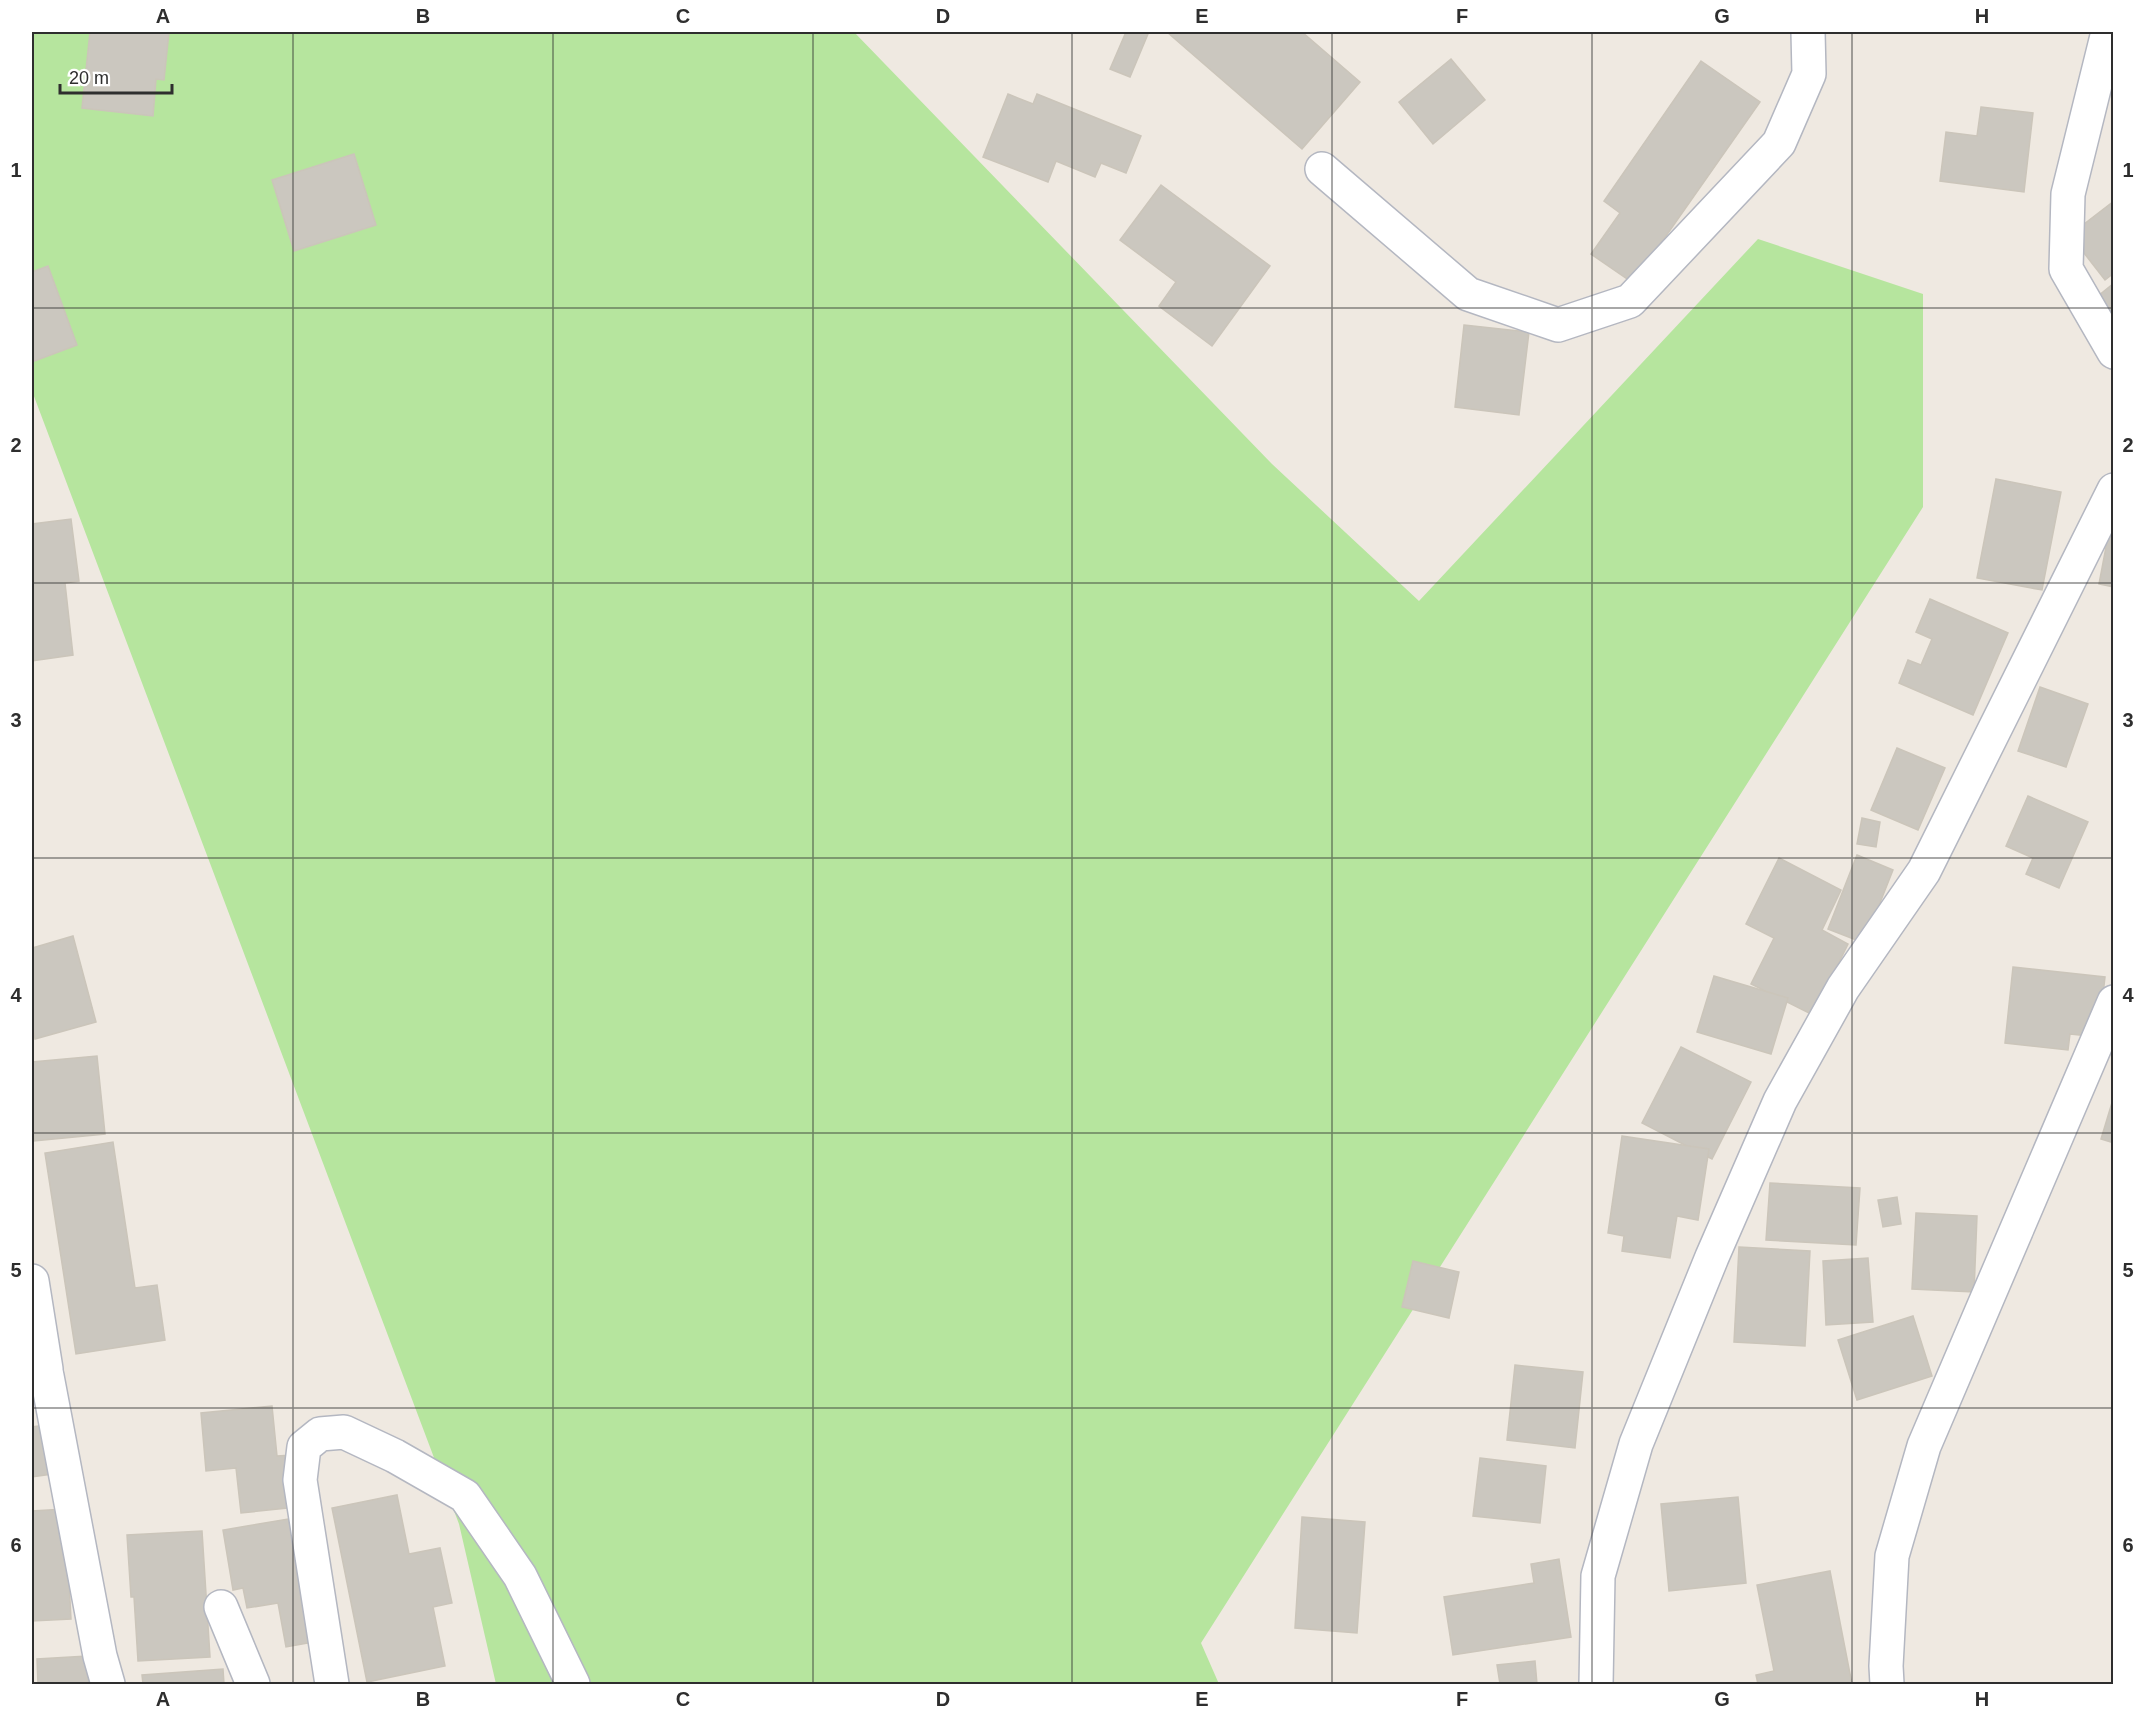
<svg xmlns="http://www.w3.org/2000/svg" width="2145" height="1716" viewBox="0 0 2145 1716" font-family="Arial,sans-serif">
  <rect width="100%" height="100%" fill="#efe9e1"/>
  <path fill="#b6e59e" d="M32 32H854L1272 464 1419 601 1758 239 1923 294V507L1201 1643 1219 1684H496L459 1524 32 391Z"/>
  <g fill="#cbc7bf" stroke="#cbc5ba" stroke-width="1.5">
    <path d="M90 32H169L164 80 156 79 153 116 82 108Z"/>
    <path d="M1126 32H1143L1148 34 1130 77 1110 69Z"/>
    <path d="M1167 32H1302L1360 82 1302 149Z"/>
    <path d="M1451 59 1485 100 1433 144 1399 102Z"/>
    <path d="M1701 61 1760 102 1633 283 1591 254 1620 213 1604 201Z"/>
    <path d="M1008 94 1033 104 1037 94 1141 136 1126 173 1101 163 1095 177 1056 161 1048 182 983 157Z"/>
    <path d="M1981 107 2033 113 2024 192 1940 181 1946 132 1977 136Z"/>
    <path d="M354 154 376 225 294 251 272 180Z"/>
    <path d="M1161 185 1270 266 1212 346 1159 306 1176 282 1120 240Z"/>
    <path d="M2114 201V273L2105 280 2070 235Z"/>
    <path d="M48 266 77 345 32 362V272Z"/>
    <path d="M2114 283V324L2093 300Z"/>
    <path d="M1464 325 1529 332 1519 415 1455 407Z"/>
    <path d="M1996 479 2061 492 2042 590 1977 578Z"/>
    <path d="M71 519 79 581 65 583 73 655 32 661V524Z"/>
    <path d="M2110 526H2114V587L2099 584Z"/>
    <path d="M1930 599 2008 633 1973 715 1899 683 1908 660 1921 665 1932 639 1916 632Z"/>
    <path d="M2040 687 2088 704 2066 767 2018 751Z"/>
    <path d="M1897 748 1945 768 1918 830 1871 810Z"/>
    <path d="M2028 796 2088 822 2059 888 2026 874 2033 858 2006 846Z"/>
    <path d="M1862 818 1880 822 1876 847 1857 844Z"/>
    <path d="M1857 855 1893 870 1864 943 1828 929Z"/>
    <path d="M1779 858 1841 890 1822 930 1848 944 1813 1015 1751 984 1774 938 1746 924Z"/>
    <path d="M73 936 96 1022 35 1039 32 1024V948Z"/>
    <path d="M2013 967 2105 977 2098 1037 2070 1034 2068 1050 2005 1043Z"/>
    <path d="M1714 976 1788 998 1771 1054 1697 1032Z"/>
    <path d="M1681 1047 1751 1082 1712 1159 1642 1123Z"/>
    <path d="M97 1056 105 1134 34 1141 32 1118V1062Z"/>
    <path d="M2114 1096V1143L2101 1139Z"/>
    <path d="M1622 1136 1709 1149 1698 1220 1677 1216 1670 1258 1622 1251 1624 1236 1608 1233Z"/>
    <path d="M113 1142 135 1288 157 1285 165 1340 76 1354 45 1153Z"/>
    <path d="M1770 1183 1860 1188 1856 1245 1766 1240Z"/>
    <path d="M1897 1197 1901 1224 1883 1227 1878 1200Z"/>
    <path d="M1916 1213 1977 1216 1974 1292 1912 1289Z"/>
    <path d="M1739 1247 1810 1251 1805 1346 1734 1342Z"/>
    <path d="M1868 1258 1873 1322 1826 1325 1823 1261Z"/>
    <path d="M1413 1261 1459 1272 1449 1318 1402 1307Z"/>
    <path d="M1913 1316 1932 1376 1857 1400 1838 1340Z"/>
    <path d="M1515 1365 1583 1372 1575 1448 1507 1440Z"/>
    <path d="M272 1406 277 1456 292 1455 297 1507 241 1513 236 1468 206 1471 201 1413Z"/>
    <path d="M45 1425 52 1474 32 1477V1427Z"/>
    <path d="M1480 1458 1546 1466 1540 1523 1473 1516Z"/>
    <path d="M397 1495 409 1554 440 1548 452 1603 433 1607 445 1666 367 1682 332 1508Z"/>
    <path d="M1738 1497 1746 1583 1669 1591 1661 1504Z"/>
    <path d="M65 1509 71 1619 32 1621V1511Z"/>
    <path d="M1302 1517 1365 1522 1357 1633 1295 1628Z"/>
    <path d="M294 1518 314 1642 286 1647 278 1603 247 1608 243 1588 233 1590 223 1530Z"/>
    <path d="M202 1531 210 1657 138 1661 134 1597H131L127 1535Z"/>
    <path d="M1559 1559 1571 1637 1453 1655 1444 1597 1534 1583 1531 1564Z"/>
    <path d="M1830 1571 1852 1684H1758L1756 1675 1774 1671 1757 1585Z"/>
    <path d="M87 1656 89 1684H38L37 1659Z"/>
    <path d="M1535 1661 1537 1684H1500L1497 1665Z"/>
    <path d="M223 1669 224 1684H143L142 1675Z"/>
  </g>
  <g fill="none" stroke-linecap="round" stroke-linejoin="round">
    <defs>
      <g id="minor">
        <path d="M2108 32 2068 194 2066 269 2114 352"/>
        <path d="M1322 169 1468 294 1558 325 1630 301 1779 143 1809 74 1808 32"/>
        <path d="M32 1281 46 1369"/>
        <path d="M32 1348 47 1376 100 1656 108 1684"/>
        <path d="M221 1607 253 1684"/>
        <path d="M332 1684 300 1480 304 1447 320 1434 344 1432 395 1456 465 1496 520 1576 573 1684"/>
        <path d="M1596 1684 1598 1576 1636 1444 1712 1257 1780 1101 1843 988 1924 871 2114 490"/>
        <path d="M1887 1684 1886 1666 1892 1556 1924 1446 2114 1002"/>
      </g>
    </defs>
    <use href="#minor" stroke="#b4b7c1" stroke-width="36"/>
    <use href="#minor" stroke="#fff" stroke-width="33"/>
  </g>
  <path fill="none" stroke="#2e2e2e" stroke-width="1.5" stroke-opacity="0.55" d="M293 32V1684M553 32V1684M813 32V1684M1072 32V1684M1332 32V1684M1592 32V1684M1852 32V1684M32 308H2114M32 583H2114M32 858H2114M32 1133H2114M32 1408H2114"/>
  <rect width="2145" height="1716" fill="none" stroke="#ffffff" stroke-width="66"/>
  <path d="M60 84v9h112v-9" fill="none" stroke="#2e2e2e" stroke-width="3"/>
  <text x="69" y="84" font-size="18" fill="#2e2e2e" stroke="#ffffff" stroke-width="4.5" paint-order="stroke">20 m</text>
  <rect x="33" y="33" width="2079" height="1650" fill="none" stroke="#2e2e2e" stroke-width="2"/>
  <g font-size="20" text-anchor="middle" font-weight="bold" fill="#2e2e2e">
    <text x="163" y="23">A</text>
    <text x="423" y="23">B</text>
    <text x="683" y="23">C</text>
    <text x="943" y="23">D</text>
    <text x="1202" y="23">E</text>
    <text x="1462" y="23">F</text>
    <text x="1722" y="23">G</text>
    <text x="1982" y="23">H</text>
    <text x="16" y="177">1</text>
    <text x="2128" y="177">1</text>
    <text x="16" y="452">2</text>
    <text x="2128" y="452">2</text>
    <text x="16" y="727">3</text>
    <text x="2128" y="727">3</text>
    <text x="16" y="1002">4</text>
    <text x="2128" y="1002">4</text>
    <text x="16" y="1277">5</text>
    <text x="2128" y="1277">5</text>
    <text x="16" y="1552">6</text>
    <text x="2128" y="1552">6</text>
    <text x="163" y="1706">A</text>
    <text x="423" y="1706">B</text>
    <text x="683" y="1706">C</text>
    <text x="943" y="1706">D</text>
    <text x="1202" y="1706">E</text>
    <text x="1462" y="1706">F</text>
    <text x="1722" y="1706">G</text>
    <text x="1982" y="1706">H</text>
  </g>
</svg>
